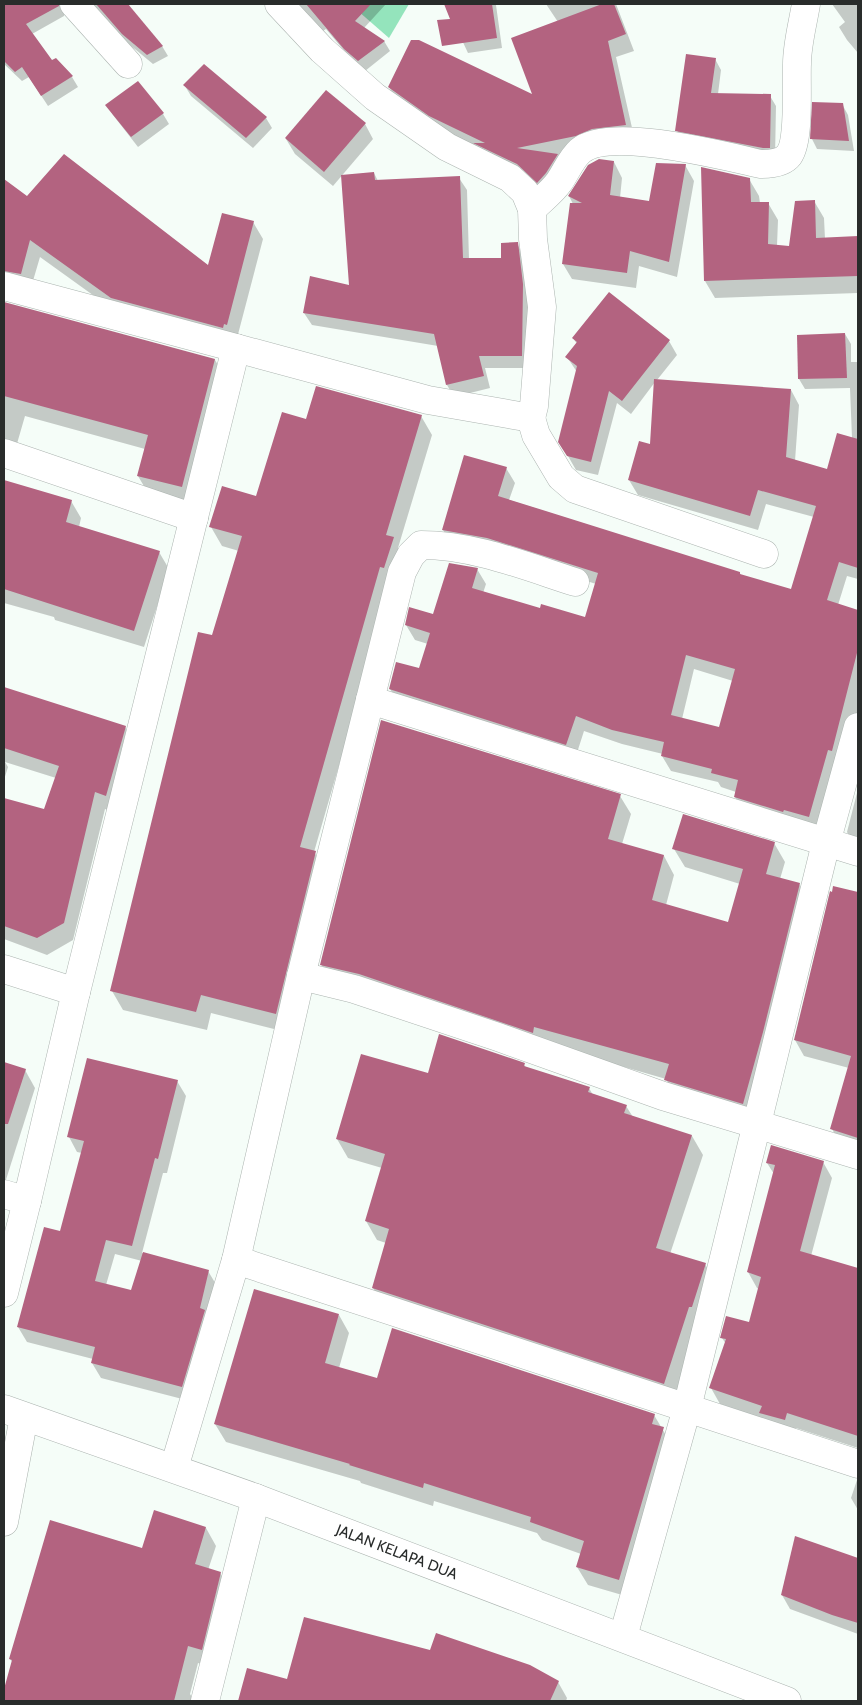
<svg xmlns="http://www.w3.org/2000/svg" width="862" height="1705" viewBox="0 0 862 1705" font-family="Cabin,sans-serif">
  <rect width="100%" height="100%" fill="#f5fdf8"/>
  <path fill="#94e4bc" d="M350 4H409L389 38Z"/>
  <g fill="#0003" fill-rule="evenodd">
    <path d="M4 4H68L65 9 64 16 32 34 52 62 56 60 72 77 78 87 48 106 29 77 22 81 4 64V48L8 46 4 41Z"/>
    <path d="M93 4H121L128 12 162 46 168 56 153 64 130 45Z"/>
    <path d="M297 4H386L364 28 384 41 390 51 365 71 351 59 326 29 323 31Z"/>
    <path d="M445 4H500L496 5 502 48 468 53Z"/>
    <path d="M546 4H616L634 51 616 57 635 141 602 145 547 198 398 103 389 87 534 97 558 22Z"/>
    <path d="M832 4H858V53L847 40 839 27 845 22Z"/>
    <path d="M715 59 721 70 718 94 770 96 776 106 775 158 682 141 677 130Z"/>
    <path d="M138 83 163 114 169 124 138 147 113 115 107 105Z"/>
    <path d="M185 86 266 118 272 128 253 148 191 96Z"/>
    <path d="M842 104 848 115 854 151 817 149 812 139Z"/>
    <path d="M365 124 373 139 333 186 295 154 286 139Z"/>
    <path d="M614 162 622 178 620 198 650 202 685 165 694 181 677 277 639 266 636 288 572 279 563 264 573 204 569 196 589 166Z"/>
    <path d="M374 173 378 181 459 178 467 190 469 259 503 260 517 244 524 256 529 298V368H485L490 388 454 397 447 385 438 346 312 325 304 313 350 287Z"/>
    <path d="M749 179 759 196 760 203H768L778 220 777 246 790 247 814 201 824 218 825 239 858 238V293L715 298 705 281Z"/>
    <path d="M4 181 28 198 209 268 253 222 263 239 236 342 122 316 40 257 30 291H4Z"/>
    <path d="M4 303 215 360 225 377 192 504 148 493 138 476 145 449 25 416 14 454 4 451Z"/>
    <path d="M845 334 851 344V362H858V579L847 576 838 605 858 611V729L817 831 743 812 735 797 736 792 721 787 718 782 671 771 662 756 663 754 622 744 584 731 575 759 399 704 390 689 420 670 428 644 415 640 406 625 434 616 477 569 486 584 483 593 541 610 586 618 596 584 497 552 452 545 443 530 506 468 515 483 509 500 740 573 741 576 791 591 814 517 766 504 758 530 638 495 629 480 651 446 655 382 631 414 617 403 598 475 576 470 560 442 577 372 567 357 577 344 573 338 669 341 677 355 657 380 791 390 799 405 795 461 828 470 852 438 850 388 805 389 799 379ZM694 669 733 681 720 729 682 719Z"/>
    <path d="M421 416 432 435 398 548 404 557 391 585 314 852 326 871 286 1032 211 1013 207 1030 123 1010 112 991 239 551 222 546 211 527 257 498 306 420Z"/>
    <path d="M4 481 71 501 81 518 79 527 159 552 169 569 144 647 55 620 54 617 4 603Z"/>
    <path d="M5 689 125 727 135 745 116 813 105 809 73 940 47 955 4 939V799L45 811 56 778 5 762 8 767 4 780Z"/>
    <path d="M858 789V847L855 846 847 832Z"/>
    <path d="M620 796 631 814 622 844 664 856 674 875 666 905 729 924 740 884 685 867 674 849 774 843 785 862 780 879 799 884 810 903 754 1122 676 1099 666 1079 332 983 321 964Z"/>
    <path d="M834 888 858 894V1151L841 1145 832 1129 849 1068 804 1056 795 1040 831 893H833Z"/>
    <path d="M4 1064 25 1070 35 1088 4 1186Z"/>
    <path d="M524 1064 526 1068 589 1088 593 1095 626 1106 633 1117 692 1136 703 1155 670 1254 705 1264 716 1283 675 1402 384 1307 373 1288 386 1243 377 1240 366 1221 382 1168 348 1158 337 1139 429 1075Z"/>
    <path d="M177 1081 186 1096 167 1173H163L142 1253 208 1271 217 1286 190 1401 101 1378 92 1363 93 1359 27 1342 18 1327 61 1233 82 1153 77 1152 69 1137ZM115 1254 142 1261 132 1292 106 1285Z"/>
    <path d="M823 1162 832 1178 811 1256 858 1269V1448L796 1428 794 1436 764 1419 720 1404 711 1388 726 1344 722 1338 750 1323 759 1289 757 1288 748 1272 774 1174 767 1163Z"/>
    <path d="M339 1315 349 1333 339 1368 378 1379 654 1415 673 1447 629 1597 588 1585 577 1567 581 1554 542 1540 537 1533 434 1501 433 1506 361 1483 360 1481 226 1442 215 1424Z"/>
    <path d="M857 1480H858V1510L851 1498Z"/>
    <path d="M51 1521 143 1549 206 1528 216 1546 208 1570 220 1573 231 1591 212 1667 198 1663 190 1694 194 1701H4V1694L13 1663 10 1659Z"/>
    <path d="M796 1537 858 1559V1634L790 1609 782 1595Z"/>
    <path d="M430 1651 530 1666 558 1682 567 1698 566 1701H239L248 1670 288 1681Z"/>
  </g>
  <g fill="#b36380" fill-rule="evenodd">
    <path d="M4 4H59V6L26 24 52 60 56 58 73 76 41 96 22 67 15 72 4 61Z"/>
    <path d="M96 4H128L163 46 147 55 122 34Z"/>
    <path d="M306 4H371L355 21 385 41 358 61 344 49Z"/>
    <path d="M444 4H492L497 38 442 46 437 20 450 19Z"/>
    <path d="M602 4H614L626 34 608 41 626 125 592 129 576 136 517 148 558 154 546 173 537 183 517 164 473 143H485L429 116 388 87 411 40H419L532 94 511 38Z"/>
    <path d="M686 54 716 58 711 93 771 94 770 148H763L675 131Z"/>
    <path d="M204 64 267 117 246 138 183 85Z"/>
    <path d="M138 81 164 113 131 137 105 105Z"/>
    <path d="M326 90 366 123 324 172 285 138Z"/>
    <path d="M812 102 843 103 849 141 810 139Z"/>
    <path d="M64 154 208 265 222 213 254 221 227 325 224 324 223 328 111 298 30 240 21 274 4 271V179L27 196Z"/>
    <path d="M599 159 614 161 610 195 649 201 656 163 686 164 669 262 630 251 627 273 562 264 570 203H582L568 196 588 165Z"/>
    <path d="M701 167 750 178 751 202H769L768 244 789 246 795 201 815 200 816 238 858 236V276L704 281Z"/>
    <path d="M374 172 375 180 460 176 463 258H501V243L518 242 523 284 522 356H479L484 376 446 385 434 334 303 313 310 276 349 285 341 175Z"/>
    <path d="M609 292 670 340 622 401 609 391 591 462 567 456 558 442 577 366 565 357 577 342 572 338Z"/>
    <path d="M4 302 215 359 182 487 137 476 148 435 4 396Z"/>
    <path d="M845 333 847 378 798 379 797 335Z"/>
    <path d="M654 379 791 389 786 457 827 469 837 433 858 439V568L839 562 827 600 858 610V649L832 751 828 750 809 817 784 810 783 812 734 797 738 780 711 773 712 769 661 756 664 742 612 730 576 716 566 745 389 689 396 662 419 668 430 633 405 625 409 607 433 614 449 563 478 568 472 588 540 608 541 604 585 617 598 573 487 538 442 530 464 455 507 467 498 496 740 572V574L791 589 816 506 758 490 750 516 628 480 639 441 650 444ZM686 655 735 669 719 727 671 715Z"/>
    <path d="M316 386 422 415 386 535 394 537 384 568 380 567 300 847 316 851 276 1014 201 995 196 1012 110 991 198 632 212 635 242 536 209 527 222 486 256 496 282 412 306 419Z"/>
    <path d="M4 480 72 500 66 522 160 551 134 631 4 589Z"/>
    <path d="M4 687 126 726 106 796 95 792 64 923 37 938 4 926V798L44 809 59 766 4 748Z"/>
    <path d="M381 720 621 794 608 839 664 855 652 900 728 922 743 869 672 849 683 814 775 842 766 874 800 883 763 1032 743 1104 664 1080 669 1064 534 1027 533 1033 359 974 320 965Z"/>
    <path d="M833 886 858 892V1138L830 1129 851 1056 794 1040 830 891 832 892Z"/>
    <path d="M439 1034 525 1063 524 1066 590 1087 588 1092 627 1105 624 1113 692 1135 656 1248 706 1263 692 1307H689L664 1384 372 1288 389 1229 365 1221 385 1154 336 1139 361 1054 428 1073Z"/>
    <path d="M87 1058 178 1080 158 1159 155 1158 132 1246 106 1240 95 1281 131 1290 143 1252 209 1270 200 1308 205 1310 182 1387 91 1363 95 1347 17 1327 44 1227 60 1231 84 1141 67 1137Z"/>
    <path d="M4 1062 26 1069 8 1124H4Z"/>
    <path d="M771 1145 824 1161 800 1251 858 1268V1436L787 1413 785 1420 759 1413 762 1406 709 1388 726 1339 720 1338 726 1316 749 1322 761 1277 747 1272 775 1165 766 1163Z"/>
    <path d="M254 1289 339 1314 325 1363 377 1378 392 1328 655 1414 652 1424 664 1427 619 1580 576 1567 584 1541 530 1522 531 1517 424 1483 423 1488 349 1465 350 1464 214 1424Z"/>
    <path d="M154 1510 206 1527 195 1564 221 1572 202 1650 188 1646 174 1701H4V1689L12 1660 9 1659 50 1520 142 1548Z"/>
    <path d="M795 1536 858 1558V1623L832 1615 781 1595Z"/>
    <path d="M304 1617 430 1650 436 1633 530 1665 559 1681 550 1701H238L247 1668 287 1679Z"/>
  </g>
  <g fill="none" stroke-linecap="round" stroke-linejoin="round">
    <defs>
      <g id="minor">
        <path d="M74 4 128 64"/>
        <path d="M532 209C540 201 552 192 559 182 566 172 571 159 580 151 609 126 725 156 761 164 770 164 783 163 789 155 800 140 796 84 797 64 797 44 803 23 806 4"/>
        <path d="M4 286 236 348 76 992"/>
        <path d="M236 348 428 400 531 418 534 406 542 307 533 239 532 209 525 192 510 178 447 147 375 97 322 50 279 4"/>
        <path d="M531 418 536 435 561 477 575 489 764 554"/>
        <path d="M4 453 194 518"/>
        <path d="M370 700 858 852"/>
        <path d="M4 969 76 992 27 1201 4 1293"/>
        <path d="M301 976 354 989 498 1037 663 1096 858 1155"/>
        <path d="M4 1194 27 1201"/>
        <path d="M236 1260 858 1464"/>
        <path d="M174 1468 236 1260 301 976 402 572 411 555 421 545C474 545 525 566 575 582"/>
        <path d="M4 1522 24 1417"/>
        <path d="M623 1637 687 1408 826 843 858 727"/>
        <path d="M205 1701 256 1498"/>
      </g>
      <g id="highway">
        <path id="s1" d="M4 1409 256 1498 787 1701"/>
      </g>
    </defs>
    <use href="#minor" stroke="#acb4b0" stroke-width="29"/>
    <use href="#highway" stroke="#acb4b0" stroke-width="29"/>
    <use href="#minor" stroke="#fff" stroke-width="28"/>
    <use href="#highway" stroke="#fff" stroke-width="28"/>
  </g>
  <g text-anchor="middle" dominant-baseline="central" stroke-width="4" stroke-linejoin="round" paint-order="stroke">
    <g font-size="15" fill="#292c2b" stroke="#fff">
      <text stroke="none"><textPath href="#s1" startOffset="418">JALAN KELAPA DUA</textPath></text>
    </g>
  </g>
  <rect width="862" height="1705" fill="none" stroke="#292c2b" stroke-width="10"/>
</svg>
